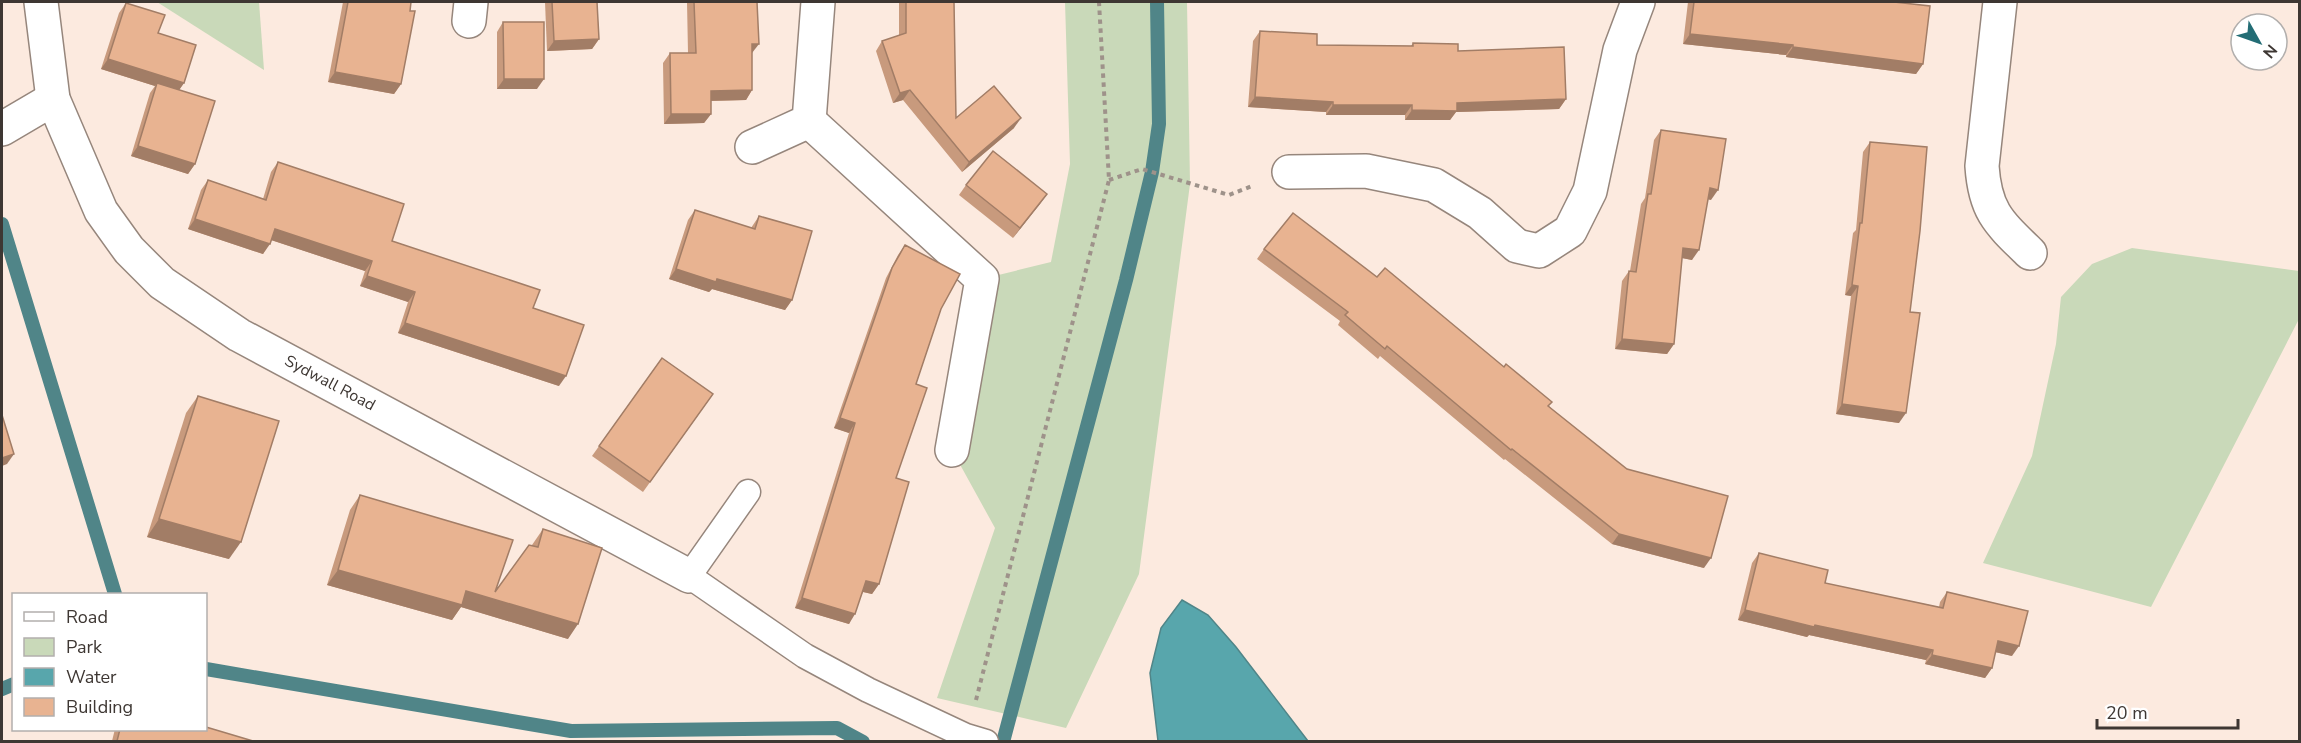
<svg xmlns="http://www.w3.org/2000/svg" width="2301" height="743" viewBox="0 0 2301 743" font-family="'Nunito Sans',sans-serif">
  <rect width="100%" height="100%" fill="#fceadf"/>
  <g fill="#c9d9b9">
    <path d="M157 2H259L264 70Z"/>
    <path d="M1065 2H1187L1190 184 1139 574 1066 728 937 698 995 528 952 450 982 279 1051 262 1070 164Z"/>
    <path d="M2132 248 2299 271V319L2151 607 1983 563 2032 456 2056 344 2061 297 2092 264Z"/>
  </g>
  <path fill="#58a6ac" stroke="#508588" stroke-width="1.5" d="M1182 600 1208 615 1236 647 1308 741H1158L1150 673 1161 628Z"/>
  <g fill="none" stroke-linecap="round" stroke-linejoin="round">
    <g stroke="#508588" stroke-width="14">
      <path d="M2 224 115 594"/>
      <path d="M206 669 571 731 837 728 863 742"/>
      <path d="M2 689 14 684"/>
      <path d="M1003 742 1126 280 1152 172 1159 124 1157 2"/>
    </g>
    <defs>
      <path id="lane" d="M748 492 689 576 805 656 868 690 966 736 986 742"/>
      <g id="street">
        <path d="M41 2 53 99 101 211 129 250 162 283 239 335 689 576"/>
        <path d="M2000 2 1982 166C1985 211 1998 222 2030 253"/>
        <path d="M469 21 471 2"/>
        <path d="M809 121 982 279 952 450"/>
        <path d="M2 129 53 99"/>
        <path d="M752 147 809 121 818 2"/>
        <path d="M1289 172 1366 171 1434 185 1480 213 1517 246 1539 251 1570 231 1590 191 1620 50 1638 2"/>
      </g>
    </defs>
    <use href="#lane" stroke="#96867c" stroke-width="27"/>
    <use href="#street" stroke="#96867c" stroke-width="36"/>
    <g stroke="#9e928a" stroke-width="4" stroke-dasharray="4.5 4.5" stroke-linecap="butt">
      <path d="M1109 180 1142 169 1229 195 1252 186"/>
      <path d="M976 700 1109 180 1099 2"/>
    </g>
    <use href="#lane" stroke="#fff" stroke-width="24"/>
    <use href="#street" stroke="#fff" stroke-width="33"/>
  </g>
  <g fill="#c89a7d">
    <path d="M343 2H411L401 84 394 94 328 82Z"/>
    <path d="M545 2H597L599 39 592 49 547 51Z"/>
    <path d="M687 2H757L752 53V90L746 100 711 101V114L704 123 664 124 663 63 670 53H688Z"/>
    <path d="M899 2H972L971 3H954L956 118 1014 128 962 172 903 100 893 103 876 51 882 41 899 36Z"/>
    <path d="M1688 2H1894L1923 64 1916 74 1786 57V55L1683 44Z"/>
    <path d="M126 3 158 33 184 83 179 90 195 164 188 174 131 156 150 93 155 86 101 69 119 13Z"/>
    <path d="M503 22 537 89H497V32Z"/>
    <path d="M1260 31 1317 45 1411 46 1413 43 1458 51 1566 99 1559 109 1456 112 1450 120H1405V115H1326V112L1248 107 1253 41Z"/>
    <path d="M1661 130 1711 200 1708 199 1692 260 1682 258 1674 344 1667 354 1615 349 1622 281 1629 271H1630L1641 204 1645 198 1654 140Z"/>
    <path d="M1870 142 1910 312 1899 423 1836 414 1851 296 1845 295 1853 233 1856 230 1863 152Z"/>
    <path d="M278 162 392 241 533 308 559 386 398 333 408 302 360 286 365 271 271 240 263 254 188 229 201 190 208 180 263 199 271 172Z"/>
    <path d="M966 185 1047 194 1013 238 959 195Z"/>
    <path d="M695 210 751 228 759 216 792 300 785 310 712 289 709 292 669 279 688 220Z"/>
    <path d="M905 245 941 309 916 384 896 478 879 584 872 594 863 592 849 624 795 608 849 433 834 428 886 278 898 255Z"/>
    <path d="M1264 249 1377 277 1549 406 1704 568 1612 544 1505 459 1504 460 1380 356 1378 359 1338 325 1340 321 1257 259Z"/>
    <path d="M662 358 713 394 643 492 592 456Z"/>
    <path d="M198 396 229 559 147 537 186 413Z"/>
    <path d="M360 495 495 592 532 545 543 529 568 639 461 607 452 620 327 585 350 510Z"/>
    <path d="M1759 553 1825 583 1939 607 1940 602 1947 592 2012 656 1995 652 1992 668 1985 678 1925 664 1926 660 1809 635 1807 637 1738 620 1752 563Z"/>
    <path d="M115 729H206L253 741H112Z"/>
  </g>
  <g fill="#a27d66">
    <path d="M948 2H972L971 3H947Z"/>
    <path d="M1690 34 1793 45 1786 55 1683 44Z"/>
    <path d="M599 39 592 49 547 51 554 41Z"/>
    <path d="M752 44H759L752 53Z"/>
    <path d="M1793 47 1923 64 1916 74 1786 57Z"/>
    <path d="M108 59 184 83 177 93 157 83 155 86 101 69Z"/>
    <path d="M335 72 401 84 394 94 328 82Z"/>
    <path d="M504 79H544L537 89H497Z"/>
    <path d="M752 90 746 100 704 101 711 91Z"/>
    <path d="M910 90 903 100 893 103 900 93Z"/>
    <path d="M1255 97 1333 102 1326 112 1248 107Z"/>
    <path d="M1566 99 1559 109 1456 112 1450 120H1405L1412 110 1457 103Z"/>
    <path d="M1333 105H1412L1405 115H1326Z"/>
    <path d="M671 114H711L704 123 664 124Z"/>
    <path d="M1021 118 1014 128 962 172 969 162Z"/>
    <path d="M138 146 195 164 188 174 131 156Z"/>
    <path d="M1710 188 1718 190 1711 200 1703 198Z"/>
    <path d="M1047 194 1040 204 1013 238 1020 228Z"/>
    <path d="M195 219 270 244 263 254 188 229Z"/>
    <path d="M275 229 372 261 365 271 268 239Z"/>
    <path d="M1683 248 1699 250 1692 260 1677 257Z"/>
    <path d="M676 269 717 279 792 300 785 310 712 289 709 292 669 279Z"/>
    <path d="M367 276 415 292 408 302 360 286Z"/>
    <path d="M1852 285 1858 286 1851 296 1845 295Z"/>
    <path d="M405 323 566 376 559 386 398 333Z"/>
    <path d="M1622 339 1674 344 1667 354 1615 349Z"/>
    <path d="M1842 404 1906 413 1899 423 1836 414Z"/>
    <path d="M840 418 855 423 849 433 834 428Z"/>
    <path d="M14 454 7 464 2 466V458Z"/>
    <path d="M159 519 241 542 229 559 147 537Z"/>
    <path d="M1619 534 1711 558 1704 568 1612 544Z"/>
    <path d="M338 570 466 591 578 624 568 639 461 607 452 620 327 585Z"/>
    <path d="M866 581 879 584 872 594 859 591Z"/>
    <path d="M802 598 855 614 849 624 795 608Z"/>
    <path d="M1745 610 1815 625 1933 650 1926 660 1809 635 1807 637 1738 620Z"/>
    <path d="M1998 641 2019 646 2012 656 1991 651Z"/>
    <path d="M1932 655 1992 668 1985 678 1925 664Z"/>
  </g>
  <g fill="#e8b391" stroke="#a27d66" stroke-width="1.5">
    <path d="M348 2H411L410 11H415L401 84 335 72Z"/>
    <path d="M552 2H597L599 39 554 41Z"/>
    <path d="M694 2H757L759 44H752V90L711 91V114H671L670 53H696Z"/>
    <path d="M906 2H954L956 118 994 86 1021 118 969 162 910 90 900 93 882 41 906 33Z"/>
    <path d="M1694 2H1894L1930 6 1923 64 1793 47V45L1690 34Z"/>
    <path d="M126 3 165 15 158 33 196 45 184 83 108 59Z"/>
    <path d="M503 22H544V79H504Z"/>
    <path d="M1260 31 1317 34V45L1413 46V43L1458 44V51L1564 47 1566 99 1457 103V111L1412 110V105H1333V102L1255 97Z"/>
    <path d="M157 83 215 101 195 164 138 146Z"/>
    <path d="M1661 130 1726 139 1718 190 1710 188 1699 250 1683 248 1674 344 1622 339 1629 271 1636 272 1648 194H1651Z"/>
    <path d="M1870 142 1927 147 1920 231 1910 312 1920 313 1906 413 1842 404 1858 286 1852 285 1860 223H1862Z"/>
    <path d="M993 151 1047 194 1020 228 966 185Z"/>
    <path d="M278 162 404 204 392 241 540 290 533 308 584 325 566 376 405 323 415 292 367 276 372 261 275 229 270 244 195 219 208 180 266 200Z"/>
    <path d="M695 210 755 229 759 216 812 231 792 300 717 279 716 282 676 269Z"/>
    <path d="M1293 213 1377 277 1385 268 1504 367 1506 364 1552 402 1548 406 1627 469 1728 496 1711 558 1619 534 1512 449 1511 450 1387 346 1385 349 1345 315 1348 312 1264 249Z"/>
    <path d="M905 245 960 274 941 309 916 384 927 388 896 478 909 482 879 584 866 581 855 614 802 598 855 423 840 418 892 268Z"/>
    <path d="M662 358 713 394 650 482 599 446Z"/>
    <path d="M198 396 279 421 241 542 159 519Z"/>
    <path d="M2 415 14 454 2 458Z"/>
    <path d="M360 495 513 540 495 592 529 545 538 547 543 529 602 548 578 624 466 591 462 605 338 570Z"/>
    <path d="M1759 553 1828 570 1825 583 1943 608 1947 592 2028 611 2019 646 1998 641 1992 668 1932 655 1933 650 1815 625 1814 627 1745 610Z"/>
    <path d="M206 727 253 741H117L120 729H206Z"/>
  </g>
  <g text-anchor="middle" dominant-baseline="central" stroke-width="4.5" stroke-linejoin="round" paint-order="stroke">
    <g font-size="16" fill="#3e3733" stroke="#fff">
      <text transform="translate(330 383) rotate(28)">Sydwall Road</text>
    </g>
  </g>
  <rect width="2301" height="743" fill="none" stroke="#3e3733" stroke-width="6"/>
  <rect x="12" y="593" width="195" height="138" fill="#ffffff" stroke="#b2afad" stroke-width="1.5"/>
  <rect x="24" y="612" width="30" height="9" fill="#ffffff" stroke="#b2afad" stroke-width="1.5"/>
  <text x="66" y="623" font-size="18" fill="#3e3733">Road</text>
  <rect x="24" y="638" width="30" height="18" fill="#c9d9b9" stroke="#b2afad" stroke-width="1.5"/>
  <text x="66" y="653" font-size="18" fill="#3e3733">Park</text>
  <rect x="24" y="668" width="30" height="18" fill="#58a6ac" stroke="#b2afad" stroke-width="1.5"/>
  <text x="66" y="683" font-size="18" fill="#3e3733">Water</text>
  <rect x="24" y="698" width="30" height="18" fill="#e8b391" stroke="#b2afad" stroke-width="1.5"/>
  <text x="66" y="713" font-size="18" fill="#3e3733">Building</text>
  <g transform="translate(2259 42) rotate(130)"><circle r="28" fill="#ffffff" stroke="#b2afad" stroke-width="1.5"/>
  <path d="M0-4.5L10 22L0 15L-10 22Z" fill="#236d75"/>
  <text y="-9" font-size="16" font-weight="bold" text-anchor="middle" fill="#3e3733">N</text>
  </g>
  <path d="M2097 719v9h141v-9" fill="none" stroke="#3e3733" stroke-width="3"/>
  <text x="2106" y="719" font-size="18" fill="#3e3733" stroke="#ffffff" stroke-width="4.5" paint-order="stroke">20 m</text>
</svg>
